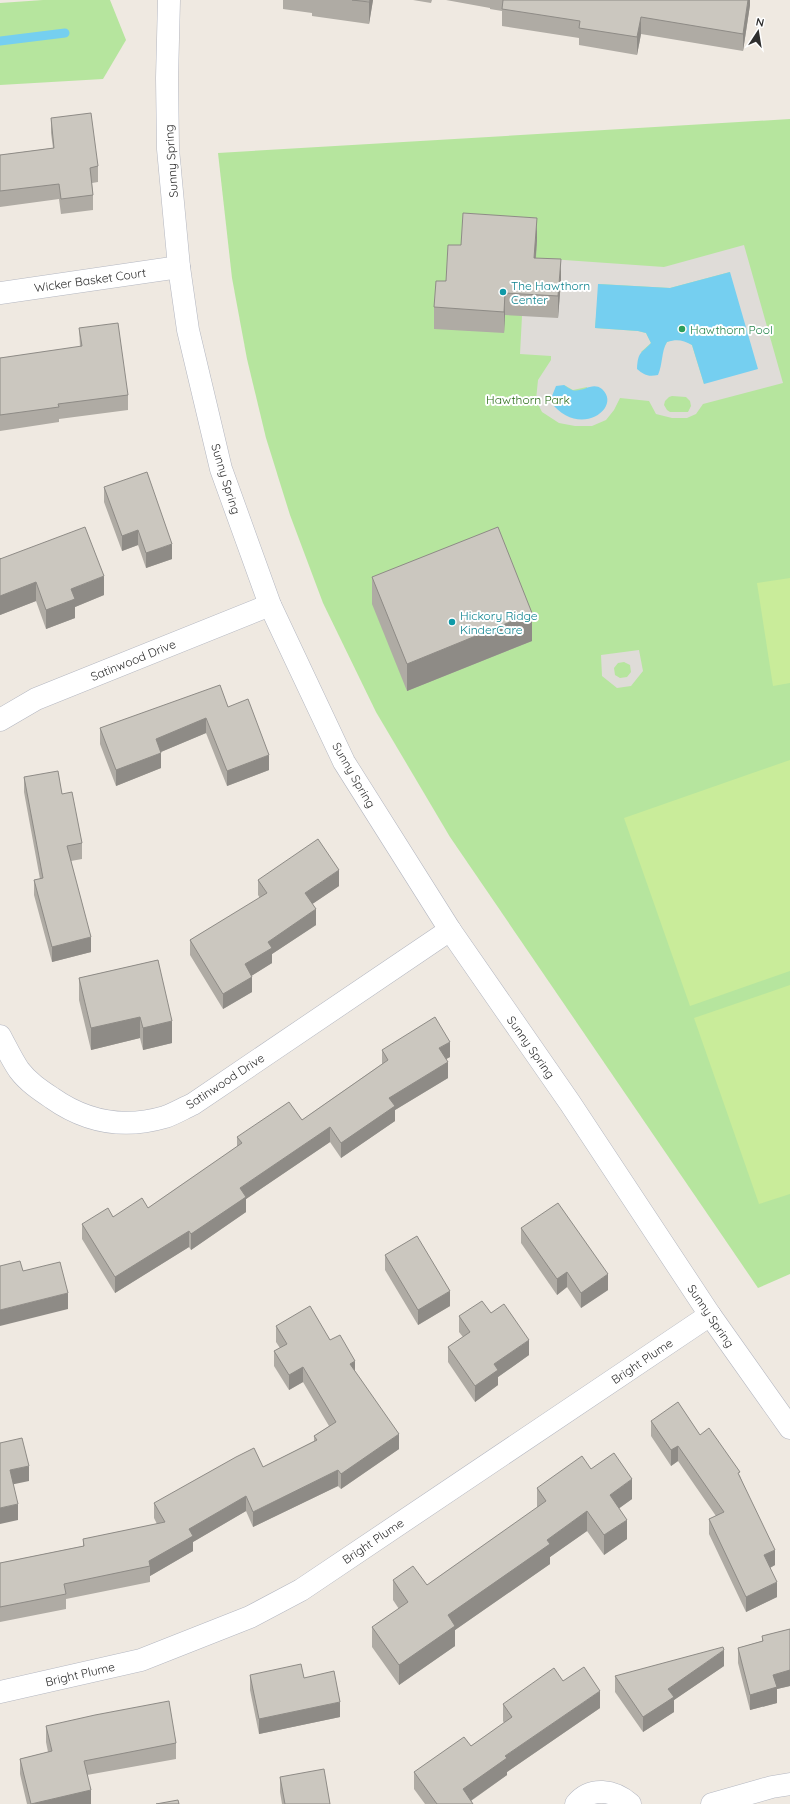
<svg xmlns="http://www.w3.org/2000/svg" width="790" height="1804" viewBox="0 0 790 1804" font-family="Quicksand,sans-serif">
  <rect width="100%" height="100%" fill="#efe9e1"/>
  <g fill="#b6e59e">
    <path d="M43 0H110L126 40 103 79 0 85V3Z"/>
    <path d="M790 119V1274L758 1288 450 837 376 712 323 603 290 515 266 438 247 359 232 278 218 153Z"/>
  </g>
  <g fill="#c9ec9a">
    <path d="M790 578V683L773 686 757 583Z"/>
    <path d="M790 760V971L690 1006 624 818Z"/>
    <path d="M790 985V1194L759 1204 694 1018Z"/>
  </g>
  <g fill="#dfdcd8" fill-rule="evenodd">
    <path d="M744 245 783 383 703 404 696 414 687 418H672L656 414 649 401 620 398 614 410 606 420 592 426H575L559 423 542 412 536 400 538 380 551 360V356L520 354 522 316 536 258 664 267ZM730 272 704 384 692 345 684 340 675 339 667 342 662 350 661 359 641 352 651 343 646 333 638 331 595 328 599 284 670 288ZM564 385 573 390 587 387 580 419ZM672 396 686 397 690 401 691 406 688 412H670L667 410 664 405 665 401 669 397Z"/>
    <path d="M639 650 643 671 631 686 617 688 602 676 601 655ZM624 662 630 665 631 672 627 677 620 678 615 675 614 668 618 663Z"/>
  </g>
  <g fill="#75cff0">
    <path d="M730 272 758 369 704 384 692 345C683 340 677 339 667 342 661 352 663 364 658 375 648 377 644 375 637 369 638 351 641 354 651 343L646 333 638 331 595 328 598 284 670 288Z"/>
    <path d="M564 385C567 387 570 389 572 390 583 393 592 381 602 389 623 408 578 440 550 401L556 386Z"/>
  </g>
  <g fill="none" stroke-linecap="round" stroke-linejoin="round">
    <path stroke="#75cff0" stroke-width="9" d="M0 41 65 33"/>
    <defs>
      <g id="minor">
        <path d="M169 0 167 78 168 149 179 267 188 330 221 469 270 605 344 762 450 930 570 1103 710 1315 790 1428"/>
        <path d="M0 293 179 267"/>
        <path d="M0 720 36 699 270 605"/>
        <path d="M0 1036C6 1047 12 1060 19 1070 28 1082 40 1090 52 1098 86 1122 124 1129 165 1117 174 1114 184 1108 193 1104L450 930"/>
        <path d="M0 1692 141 1660 250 1617 301 1590 710 1315"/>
        <path d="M576 1804C591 1786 614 1790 630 1804"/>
        <path d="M712 1804 772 1787 790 1784"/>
      </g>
    </defs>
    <use href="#minor" stroke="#b4b7c1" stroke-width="23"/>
    <use href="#minor" stroke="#fff" stroke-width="22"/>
  </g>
  <g fill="#afaba4">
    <path d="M283 0H373L369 24 312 16V13L283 9Z"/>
    <path d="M413 0H432L431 3Z"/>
    <path d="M446 0H750V5L743 51 641 34 637 55 579 45V38L502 26V11L490 9V8Z"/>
    <path d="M51 118 98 166V182L92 183 93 195V210L61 214 59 199 0 207V155L53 148 51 133Z"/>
    <path d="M537 240 536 258 561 281 558 318 505 315 504 333 434 329V307L461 245Z"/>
    <path d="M79 328 128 395V410L59 419V422L0 431V358L80 347Z"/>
    <path d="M104 487 172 559 146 568 138 545 122 551 104 502Z"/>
    <path d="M0 558V559L104 595 75 607V618L46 629 36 601 0 615Z"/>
    <path d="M372 577 532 641 407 691 372 604Z"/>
    <path d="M228 707 269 770 227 786 206 733 161 752V768L116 786 100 744V728Z"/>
    <path d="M24 777 62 794 82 843V859L71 861 91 952 52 962 34 895V880L40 879 24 792Z"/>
    <path d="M258 880 339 886 312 904 316 925 272 954V963L251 976 252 992 223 1009 190 955V940L260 898 258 895Z"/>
    <path d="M158 960 172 1043 143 1050 140 1038 91 1050 79 1000V978Z"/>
    <path d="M382 1050 450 1057 446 1059 448 1078 395 1110V1121L341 1158 330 1142 246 1199V1212L191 1250 189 1247 115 1293 82 1239V1224L148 1208 237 1147V1137L302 1120 382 1064Z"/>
    <path d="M521 1228 608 1290 581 1308 567 1287 557 1295 521 1243Z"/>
    <path d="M385 1255 450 1306 418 1325 385 1270Z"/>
    <path d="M491 1313 529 1355 498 1377V1385L475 1402 448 1362V1347L463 1337 459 1332V1316Z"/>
    <path d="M276 1326 330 1340 355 1371 399 1449 341 1489 338 1486 253 1527 246 1511 193 1542V1551L150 1576V1582L66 1599V1609L0 1622V1563L83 1546V1539L157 1524 154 1518V1503L263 1467 314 1441V1436L329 1426 303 1382 289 1390 274 1366V1351L280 1348 276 1342Z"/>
    <path d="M651 1421 700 1435 740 1476 775 1565 770 1568 777 1597 746 1612 709 1534V1519L716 1516 678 1461 671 1466 651 1436Z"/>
    <path d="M591 1469 632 1499 619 1508 627 1539 604 1555 587 1531 550 1557V1564L455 1630V1646L399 1685 372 1647V1627L399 1609 393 1600V1580L427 1585 537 1508V1488Z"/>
    <path d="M790 1629V1686L777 1689V1703L750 1710 738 1663V1648L762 1641V1636Z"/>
    <path d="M724 1666 674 1700V1712L643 1732 615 1692V1676Z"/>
    <path d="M250 1675 304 1678 340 1717 259 1734 250 1690Z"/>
    <path d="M503 1704 600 1708 507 1772V1775L471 1801 473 1804H425L414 1789V1772L471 1746 504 1723 503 1721Z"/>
    <path d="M46 1726 176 1743V1759L87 1775 91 1804H27L20 1774V1759L48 1752 46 1742Z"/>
    <path d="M280 1777 330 1804H282L280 1792Z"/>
  </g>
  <g fill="#8e8b86">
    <path d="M370 0H373L369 24V2Z"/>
    <path d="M748 0H750V5L743 51V34Z"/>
    <path d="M641 17V34L637 55V37Z"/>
    <path d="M537 218V240L534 279V258Z"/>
    <path d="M561 259V281L558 318V296Z"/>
    <path d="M505 293V315L504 333V312Z"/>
    <path d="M138 530V545L122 551V536Z"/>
    <path d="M172 544V559L146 568V553Z"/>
    <path d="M104 576V595L75 607V618L46 629V610L71 589Z"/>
    <path d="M36 582V601L0 615V596Z"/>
    <path d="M532 613V641L407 691V664Z"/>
    <path d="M206 718V733L156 754V739Z"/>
    <path d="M161 753V768L116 786V770Z"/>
    <path d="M269 755V770L227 786V771Z"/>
    <path d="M339 870V886L305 909V893Z"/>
    <path d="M316 909V925L272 954V963L245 980V964L268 942Z"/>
    <path d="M91 937V952L52 962V947Z"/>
    <path d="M252 977V992L223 1009V994Z"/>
    <path d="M140 1017V1038L91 1050V1028Z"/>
    <path d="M172 1021V1043L143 1050V1028Z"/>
    <path d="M450 1042V1057L439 1063V1048Z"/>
    <path d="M448 1062V1078L395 1110V1121L341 1158V1143L389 1098Z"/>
    <path d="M330 1127V1142L246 1199V1212L191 1250V1234L240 1188Z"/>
    <path d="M189 1231V1247L115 1293V1277Z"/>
    <path d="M567 1272V1287L557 1295V1279Z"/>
    <path d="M608 1274V1290L581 1308V1293Z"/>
    <path d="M450 1291V1306L418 1325V1310Z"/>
    <path d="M68 1293V1309L0 1326V1310Z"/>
    <path d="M529 1340V1355L498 1377V1385L475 1402V1386L494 1364Z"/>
    <path d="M355 1361V1376L350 1364Z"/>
    <path d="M303 1367V1382L289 1390V1375Z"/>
    <path d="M399 1434V1449L341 1489V1474Z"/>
    <path d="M678 1446V1461L671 1466V1450Z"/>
    <path d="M29 1466V1481L10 1485V1470Z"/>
    <path d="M338 1470V1486L253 1527V1512Z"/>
    <path d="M632 1479V1499L610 1515V1495Z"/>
    <path d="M246 1496V1511L193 1542V1551L150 1576V1566L149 1561 189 1529Z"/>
    <path d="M18 1504V1520L0 1524V1508Z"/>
    <path d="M587 1511V1531L550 1557V1564L455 1630V1646L399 1685V1665L448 1615 547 1540Z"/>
    <path d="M627 1520V1539L604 1555V1535Z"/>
    <path d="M775 1550V1565L764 1571V1555Z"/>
    <path d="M777 1582V1597L746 1612V1597Z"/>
    <path d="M724 1650V1666L674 1700V1712L643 1732V1717L668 1689Z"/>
    <path d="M790 1670V1686L777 1689V1703L750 1710V1695L773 1675Z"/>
    <path d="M600 1691V1708L507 1772V1775L466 1804 463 1789 505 1756Z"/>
    <path d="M340 1702V1717L259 1734V1719Z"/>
    <path d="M91 1790V1804H31Z"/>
  </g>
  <g fill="#cbc7bf" stroke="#8e8b86">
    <path d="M352 0H370L369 2Z"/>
    <path d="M503 0H748L743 34 641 17 637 37 579 28 580 21 502 9Z"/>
    <path d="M91 113 98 166 90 168 93 195 61 199 59 184 0 191V155L54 148 51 118Z"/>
    <path d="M463 213 537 218 534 258 561 259 558 296 505 293 504 312 434 307 436 281H446L448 245H461Z"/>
    <path d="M118 323 128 395 58 404 59 407 0 415V358L82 346 79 328Z"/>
    <path d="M147 472 172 544 146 553 138 530 122 536 104 487Z"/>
    <path d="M85 527 104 576 71 589 75 599 46 610 36 582 0 596V558V559Z"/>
    <path d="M498 527 532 613 407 664 372 577Z"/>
    <path d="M220 685 228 707 248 699 269 755 227 771 206 718 156 739 161 753 116 770 100 728Z"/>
    <path d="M58 771 62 794 72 792 82 843 67 846 91 937 52 947 34 880 43 878 24 777Z"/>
    <path d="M318 839 339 870 305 893 316 909 268 942 272 948 245 964 252 977 223 994 190 940 267 893 258 880Z"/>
    <path d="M158 960 172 1021 143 1028 140 1017 91 1028 79 978Z"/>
    <path d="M435 1017 450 1042 439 1048 448 1062 389 1098 395 1106 341 1143 330 1127 240 1188 246 1197 191 1234 189 1231 115 1277 82 1224 108 1208 113 1217 142 1198 148 1208 242 1143 237 1137 289 1102 302 1120 388 1060 382 1050Z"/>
    <path d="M558 1203 608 1274 581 1293 567 1272 557 1279 521 1228Z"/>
    <path d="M417 1236 450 1291 418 1310 385 1255Z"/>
    <path d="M20 1261 23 1271 60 1262 68 1293 0 1310V1266Z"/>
    <path d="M482 1301 491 1313 504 1304 529 1340 494 1364 498 1370 475 1386 448 1347 470 1332 459 1316Z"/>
    <path d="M310 1306 330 1340 340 1335 355 1361 350 1364 399 1434 341 1474 338 1470 253 1512 246 1496 189 1529 193 1536 149 1561 150 1566 64 1584 66 1594 0 1607V1563L84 1546 83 1539 165 1522 154 1503 236 1457 254 1448 263 1467 317 1440 314 1436 336 1422 303 1367 289 1375 274 1351 287 1344 276 1326Z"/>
    <path d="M678 1402 700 1435 709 1428 740 1472 738 1473 775 1550 764 1555 777 1582 746 1597 709 1519 724 1512 678 1446 671 1450 651 1421Z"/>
    <path d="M22 1438 29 1466 10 1470 18 1504 0 1508V1443Z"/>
    <path d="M614 1453 632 1479 610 1495 627 1520 604 1535 587 1511 547 1540 550 1544 448 1615 455 1626 399 1665 372 1627 408 1602 393 1580 413 1566 427 1585 546 1501 537 1488 582 1456 591 1469Z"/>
    <path d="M790 1629V1670L773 1675 777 1687 750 1695 738 1648 763 1641 762 1636Z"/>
    <path d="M723 1647 724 1650 668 1689 674 1697 643 1717 615 1676Z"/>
    <path d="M301 1664 304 1678 334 1671 340 1702 259 1719 250 1675Z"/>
    <path d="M584 1667 600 1691 505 1756 507 1758 463 1789 473 1804H437L414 1772 464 1737 471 1746 512 1717 503 1704 554 1668 563 1681Z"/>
    <path d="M169 1701 176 1743 84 1761 91 1790 31 1804 20 1759 52 1751 46 1726 95 1715Z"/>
    <path d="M324 1769 330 1804H285L280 1777Z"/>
    <path d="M178 1800 179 1804H156Z"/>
  </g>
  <g fill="#0f9aa8" stroke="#fff" stroke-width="1.5">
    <circle cx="503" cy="292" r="4"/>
    <circle cx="452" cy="622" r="4"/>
  </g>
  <circle fill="#2e9e5b" stroke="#fff" stroke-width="1.5" cx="682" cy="329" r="4"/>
  <g text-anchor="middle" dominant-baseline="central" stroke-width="4" stroke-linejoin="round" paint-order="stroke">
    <g font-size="12" fill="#2e2e2e" stroke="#fff">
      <text transform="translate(171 161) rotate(-94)">Sunny Spring</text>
      <text transform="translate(90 280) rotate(-8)">Wicker Basket Court</text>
      <text transform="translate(226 479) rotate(73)">Sunny Spring</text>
      <text transform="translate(133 660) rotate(-22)">Satinwood Drive</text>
      <text transform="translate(354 775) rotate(60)">Sunny Spring</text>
      <text transform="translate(531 1047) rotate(55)">Sunny Spring</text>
      <text transform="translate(225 1081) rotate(-33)">Satinwood Drive</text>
      <text transform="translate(711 1316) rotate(56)">Sunny Spring</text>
      <text transform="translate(642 1361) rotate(-34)">Bright Plume</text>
      <text transform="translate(373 1541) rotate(-34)">Bright Plume</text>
      <text transform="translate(80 1674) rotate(-13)">Bright Plume</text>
    </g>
    <g font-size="12" fill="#0d838f" stroke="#fff" text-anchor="start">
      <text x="511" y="285">The Hawthorn<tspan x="511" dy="14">Center</tspan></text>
      <text x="460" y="615">Hickory Ridge<tspan x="460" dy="14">KinderCare</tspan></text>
    </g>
    <g font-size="12" fill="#27864d" stroke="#fff" text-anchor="start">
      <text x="690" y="329">Hawthorn Pool</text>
    </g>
    <g font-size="12" fill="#2c6e1b" stroke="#fff">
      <text x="528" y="399">Hawthorn Park</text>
    </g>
  </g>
  <g transform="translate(758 32) rotate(12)" stroke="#ffffff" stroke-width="3" paint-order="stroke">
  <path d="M0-3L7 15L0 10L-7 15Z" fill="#2e2e2e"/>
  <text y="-6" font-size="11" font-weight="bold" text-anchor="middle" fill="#2e2e2e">N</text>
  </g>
</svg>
